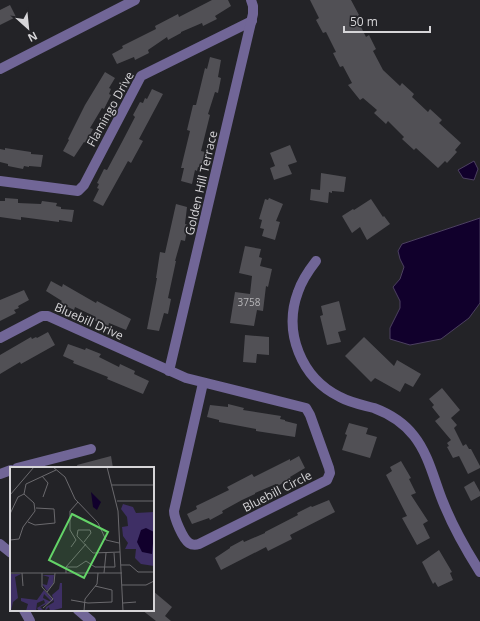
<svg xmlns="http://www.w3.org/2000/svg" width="480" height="621" viewBox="0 0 480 621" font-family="'Open Sans',sans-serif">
  <rect width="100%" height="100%" fill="#232327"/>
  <g fill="#11002c" stroke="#4c4060">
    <path d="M474 161 478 169 474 180 463 178 458 170Z"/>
    <path d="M480 218V303L469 318 441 339 410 345 390 339V328L400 308V301L393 287 400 279 404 267 400 259 398 251 402 244Z"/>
  </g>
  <g fill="#515055">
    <path d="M212 0H228L231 6 215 16 217 19 203 26 202 23 181 32V33L168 40 167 37 148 50 149 53 135 60 134 57 117 64 112 54 123 48 122 46 156 29 155 26 178 14 179 17Z"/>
    <path d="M310 0H351L359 15 356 17 366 37 369 35 376 49 373 51 383 70 400 86 402 83 414 94 412 97 428 112 430 109 442 120 439 123 461 143 455 150 457 152 447 163 445 161 438 168 416 148 414 150 402 139 404 137 388 121 386 124 374 113 377 110 363 98 360 100 348 85 352 83 343 66 340 67 333 53 336 52 326 32 323 33 316 20 319 18Z"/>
    <path d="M10 5 16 17 0 25V10Z"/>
    <path d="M210 57 221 60 218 77 221 78 218 93 215 92 208 114 210 115 201 151 205 152 201 168 198 167 197 171 195 170 192 184 181 181 184 168H181L190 131 187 130 193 105H196L205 68 207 69Z"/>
    <path d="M105 72 115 78 109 88 111 89 109 94 111 95 104 109 102 108 90 128 93 129 86 143 84 142 74 157 63 151 69 140 68 139 85 105Z"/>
    <path d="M152 89 163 94 139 139 143 141 131 163 128 161 103 206 93 201 99 189 97 188 99 184 97 183 104 169 107 170 122 142 135 117 133 115 140 102 143 103 145 98 147 99Z"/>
    <path d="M290 145 297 162 288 165 292 174 274 180 270 168 275 166 270 153Z"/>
    <path d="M5 148 31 152V154L43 155 41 167 29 166V167L24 166 23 169 8 166V164L0 162V149L5 150Z"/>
    <path d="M321 173 346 177 344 192 332 191V193L329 192 328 203 310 200 311 189 320 190Z"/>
    <path d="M5 198 18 199V203L41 204 42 201 57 203 56 206 61 207V209L74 210 72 222 59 220V222L21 217V220L0 217V201H5Z"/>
    <path d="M269 198 283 204 276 221 280 222 275 240 262 236 264 229 260 228 262 220 259 219 265 199 268 200Z"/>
    <path d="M371 199 383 217 384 216 390 224 367 240 360 227 352 233 342 216 353 209 354 210Z"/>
    <path d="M176 204 187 207 185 224 188 225 185 241 181 240 175 261H176L168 298 171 299 168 314 164 313 159 331 147 329 157 278H156L160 252 165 253Z"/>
    <path d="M245 246 261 249 259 257 262 258 260 266 272 269 268 287 266 286 263 311 257 310 254 326 230 323 235 292 250 294 252 276 239 273Z"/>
    <path d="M51 281 62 287 63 284 96 303 97 301 131 319 126 330 109 323 108 327 94 320 96 317 75 307 74 310 60 303 62 301 46 291Z"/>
    <path d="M24 290 29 300 18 306 19 308 14 310 16 313 0 321V300Z"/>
    <path d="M339 301 346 330 338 332 341 342 327 345 320 316 323 315 321 306Z"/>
    <path d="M48 332 55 345 21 364 20 362 0 374V355L31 337 32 339 36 337 37 338Z"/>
    <path d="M245 335 269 337V355L257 354 256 363 243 362Z"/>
    <path d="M364 337 394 366 397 360 421 374 413 387 405 383 400 392 375 378 371 382 345 356Z"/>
    <path d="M68 344 85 350 86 348 101 354 99 357 119 367 120 364 135 371 134 374 149 381 143 394 107 379 108 377 73 363 74 361 63 356Z"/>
    <path d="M442 388 460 410 451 418 457 425 454 428 463 446 466 444 469 449H471L480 466V468L468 474 459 456 453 458 447 447 449 446 447 443 451 440 435 421 440 417 432 407 434 405 429 399Z"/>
    <path d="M228 404 244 408 243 410 281 416 280 419 285 420V421L297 424 295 437 256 431V429L219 422V420L207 417 210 405 228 407Z"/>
    <path d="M349 423 368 428 366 434 377 437 370 458 342 450 347 435 345 434Z"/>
    <path d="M111 456 113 468H78L77 465Z"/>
    <path d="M299 456 305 468 290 477 291 479 277 486 276 484 255 493V494L242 500 222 511 223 513 210 520 209 518 192 524 187 514 197 509 196 506 229 490 227 487 252 474 254 477 290 459V461Z"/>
    <path d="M401 461 411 478 409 479 416 493 411 495 428 521 423 524 430 538 417 545 402 518 407 516 386 475 392 471 390 467Z"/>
    <path d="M474 481 480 492V496L471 501 464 487Z"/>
    <path d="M329 500 335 512 290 535 292 539 268 551 266 547 221 570 215 558 230 548V547L243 540 244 542 265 533V532L298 515 297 513 311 506 312 507Z"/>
    <path d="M439 550 452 572 450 573 453 580 438 587 435 582 433 584 422 562Z"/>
    <path d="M153 591 172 607 165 616 171 621H156L142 610H153Z"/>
  </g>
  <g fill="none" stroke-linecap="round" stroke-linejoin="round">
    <g stroke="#716697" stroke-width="10">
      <path d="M0 69 135 0"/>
      <path d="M0 181 78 191 84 185 141 76 252 21"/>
      <path d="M316 261C309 270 302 280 298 292 283 332 301 378 340 397 351 403 363 405 374 408 390 414 404 423 414 436 429 455 434 480 443 502 453 527 466 550 480 572"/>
      <path d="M0 338 42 316H48L186 378 306 408 310 415 329 468 330 473 327 480 199 544C196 545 192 545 189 543 183 539 174 518 174 511L203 383"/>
      <path d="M169 371 253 14V6L251 0"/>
      <path d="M17 468 91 449"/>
      <path d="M0 474 11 470"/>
      <path d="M0 544 11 553"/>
      <path d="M24 610 30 621"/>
      <path d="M78 610 91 621"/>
    </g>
  </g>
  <g text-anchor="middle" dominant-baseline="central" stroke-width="3.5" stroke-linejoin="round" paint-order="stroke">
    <g font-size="10" fill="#b5b4b7">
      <text x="249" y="302">3758</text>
    </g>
    <g font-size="12" fill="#d6d5d8" stroke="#232327">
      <text transform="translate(110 109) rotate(-61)">Flamingo Drive</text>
      <text transform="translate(201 183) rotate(-77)">Golden Hill Terrace</text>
      <text transform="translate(89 321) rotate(24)">Bluebill Drive</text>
      <text transform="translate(277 491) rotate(-27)">Bluebill Circle</text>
    </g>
  </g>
  <g transform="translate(10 467)">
    <rect width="144" height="144" fill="#232327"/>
    <path d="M113 37 123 40 126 46 144 45V99L131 97 125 91 126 82H115L118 76 113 69 112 60 118 59 117 50 111 42ZM0 107H11L5 110 8 131 3 135 1 144ZM32 108H44L43 117 37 124 32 117 37 118 39 110ZM50 116H52V141L40 144 39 140 35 144 36 140 44 135 42 128 49 122ZM34 123 43 133 42 135 34 127 33 131 41 135 30 140 34 144H29L27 141 35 136 34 133 27 136 26 144H16L18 137 11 134V131L27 133Z" fill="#3e2f65"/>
    <path d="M81 25 91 35 87 43 83 40ZM136 61 144 65 142 87 132 85 127 75 131 63Z" fill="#11002c"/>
    <path fill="none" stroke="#6b6a6e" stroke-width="1" d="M43 0 55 10 65 32 88 56 96 73 109 76M97 0 108 44 113 144M32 9 38 16 33 30M102 18H144M0 28 24 0M107 34H144M0 47 8 30 14 27M18 55 25 58 45 56 44 42 26 41M0 73 9 72 13 60 25 44 24 36 14 27 16 17 46 3M74 75 81 66 80 63H68L67 69 83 86 110 85M61 80 66 73 60 63V44L68 35M111 98H120L128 105H144M56 100H67L76 94 85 100H105L104 86M0 106H112M12 106 13 119M32 106V120L43 132 33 141M56 106V100L76 77M94 106 96 86M112 118H136L144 114M37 125 44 116 45 106M61 133 78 136 102 135V123L85 119M113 136 126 135M74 144 75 132 87 117 88 106"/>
    <path fill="#64d468" fill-opacity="0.15" stroke="#64d468" stroke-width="2" d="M62 47 98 65 74 111 39 93Z"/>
    <rect width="144" height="144" fill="none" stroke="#d6d5d8" stroke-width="2"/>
  </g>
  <g transform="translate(28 28) rotate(153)" stroke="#232327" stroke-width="3" paint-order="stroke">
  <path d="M0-3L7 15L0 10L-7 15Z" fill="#d6d5d8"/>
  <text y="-6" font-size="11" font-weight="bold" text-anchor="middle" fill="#d6d5d8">N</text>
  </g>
  <path d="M344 26v6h86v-6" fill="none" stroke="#d6d5d8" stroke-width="2"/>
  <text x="350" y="26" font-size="12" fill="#d6d5d8" stroke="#232327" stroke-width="3" paint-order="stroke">50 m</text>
</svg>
